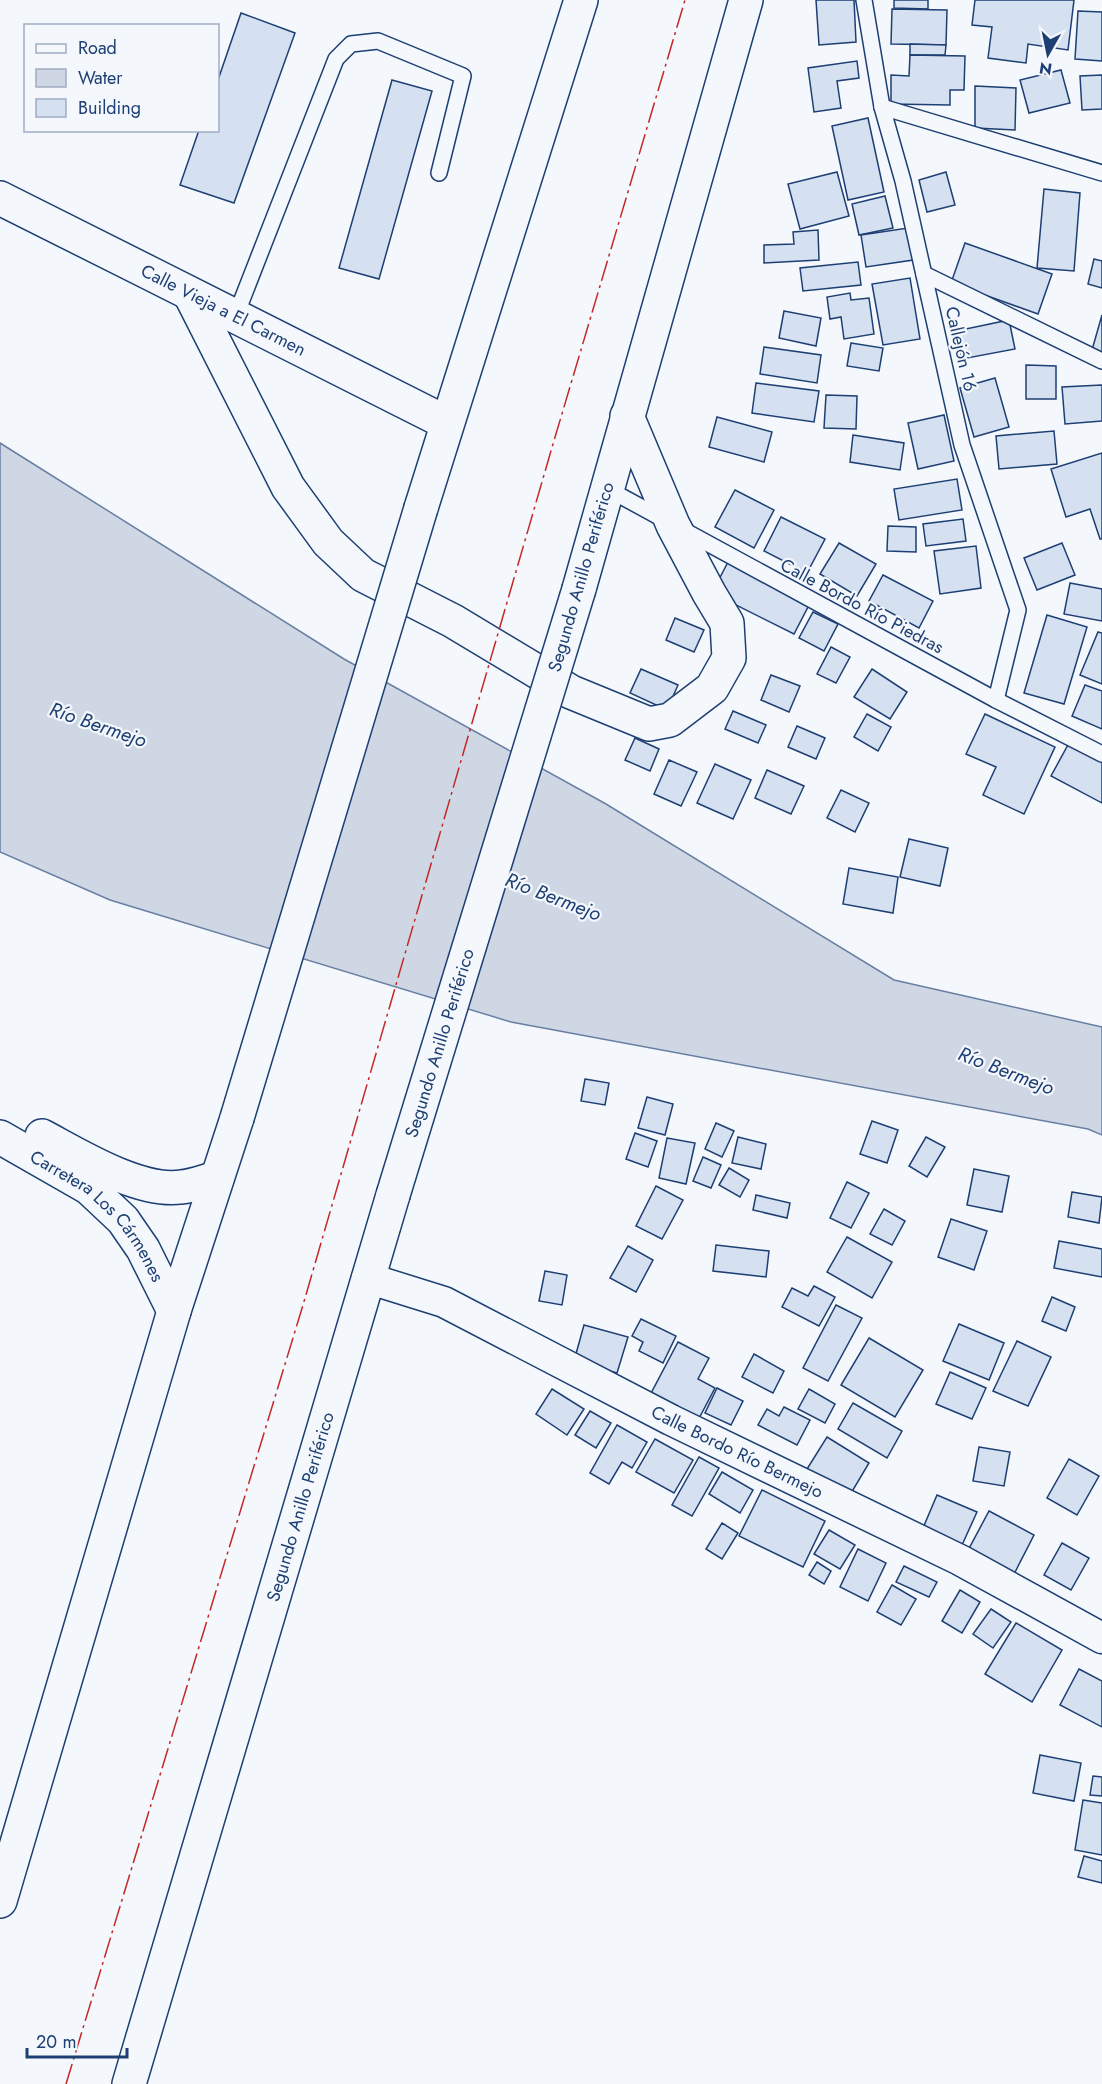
<svg xmlns="http://www.w3.org/2000/svg" width="1102" height="2084" viewBox="0 0 1102 2084" font-family="Jost,sans-serif">
  <rect width="100%" height="100%" fill="#f4f7fb"/>
  <path fill="#cfd7e4" stroke="#687fa3" stroke-width="1.5" d="M0 443 344 659 606 804 894 980 1102 1027V1135L1088 1129 511 1022 110 900 0 852Z"/>
  <g fill="#d5e0f0" stroke="#1d3f73" stroke-width="1.5">
    <path d="M816 0H854L856 42 819 45Z"/>
    <path d="M894 0H928V9L894 8Z"/>
    <path d="M975 0H1074L1068 50 1028 44 1026 63 988 58 992 27 972 25Z"/>
    <path d="M892 9 947 10 946 45 891 44Z"/>
    <path d="M1078 11 1102 12V61L1075 59Z"/>
    <path d="M241 13 295 33 234 203 180 185 199 130H218V80Z"/>
    <path d="M910 44 946 45 945 55H910Z"/>
    <path d="M910 55 965 56 964 90H950V105L891 104V75L909 76Z"/>
    <path d="M857 61 859 78 837 81 841 108 814 112 808 68Z"/>
    <path d="M1061 70 1070 103 1029 113 1020 80Z"/>
    <path d="M1102 75V109L1082 110 1080 76Z"/>
    <path d="M392 80 432 91 379 279 339 268Z"/>
    <path d="M975 86 1016 88 1015 130 975 128Z"/>
    <path d="M868 118 884 192 848 200 832 126Z"/>
    <path d="M837 172 849 216 800 229 788 184Z"/>
    <path d="M946 172 955 205 927 212 919 180Z"/>
    <path d="M1044 189 1080 193 1074 271 1037 268Z"/>
    <path d="M885 196 893 228 859 235 852 204Z"/>
    <path d="M908 228 913 260 866 267 861 235Z"/>
    <path d="M818 230 819 260 764 263V245L794 244 793 232Z"/>
    <path d="M965 243 1052 274 1038 314 951 283Z"/>
    <path d="M1094 259 1102 261V288L1088 284Z"/>
    <path d="M858 262 861 285 803 291 800 268Z"/>
    <path d="M910 278 920 339 883 345 872 284Z"/>
    <path d="M850 293 851 300 869 298 874 334 844 339 841 317 830 319 827 297Z"/>
    <path d="M784 311 821 318 816 346 779 338Z"/>
    <path d="M1102 315V353L1092 350Z"/>
    <path d="M1009 320 1015 349 962 359 956 331Z"/>
    <path d="M851 343 883 348 879 371 847 366Z"/>
    <path d="M764 347 821 355 817 383 760 374Z"/>
    <path d="M1026 365 1056 366V399H1026Z"/>
    <path d="M995 378 1009 427 974 437 960 388Z"/>
    <path d="M756 383 819 391 814 422 752 413Z"/>
    <path d="M1102 385V421L1065 424 1062 387Z"/>
    <path d="M826 395 857 396 856 429 824 428Z"/>
    <path d="M944 415 954 461 918 469 908 423Z"/>
    <path d="M717 417 772 432 764 462 709 447Z"/>
    <path d="M1054 431 1057 464 999 469 996 436Z"/>
    <path d="M853 435 904 443 900 470 850 462Z"/>
    <path d="M1102 453V539H1100L1090 509 1066 517 1051 469Z"/>
    <path d="M957 479 962 510 899 520 894 489Z"/>
    <path d="M735 490 774 510 754 548 715 527Z"/>
    <path d="M781 517 825 539 807 573 764 551Z"/>
    <path d="M963 519 966 541 926 546 923 524Z"/>
    <path d="M888 526 916 527V552L887 551Z"/>
    <path d="M839 543 876 564 857 596 820 574Z"/>
    <path d="M1062 543 1075 575 1037 590 1024 558Z"/>
    <path d="M976 546 981 588 940 594 934 551Z"/>
    <path d="M728 562 809 605 794 634 712 593Z"/>
    <path d="M883 575 933 601 919 628 869 601Z"/>
    <path d="M1070 583 1102 589V621L1064 614Z"/>
    <path d="M813 612 838 624 824 651 799 638Z"/>
    <path d="M1047 615 1087 627 1064 704 1024 693Z"/>
    <path d="M675 618 704 630 694 652 666 640Z"/>
    <path d="M1098 632 1102 633V684L1080 675Z"/>
    <path d="M831 647 850 657 836 683 817 674Z"/>
    <path d="M641 669 678 685 667 710 630 693Z"/>
    <path d="M872 669 907 692 890 719 854 697Z"/>
    <path d="M771 675 800 686 789 712 761 700Z"/>
    <path d="M1085 685 1102 691V729L1072 716Z"/>
    <path d="M733 711 766 725 758 743 725 729Z"/>
    <path d="M867 714 891 727 878 751 854 737Z"/>
    <path d="M985 714 1055 747 1024 814 983 795 996 767 966 754Z"/>
    <path d="M797 726 825 738 816 759 788 747Z"/>
    <path d="M635 738 659 749 650 771 625 760Z"/>
    <path d="M1069 743 1102 760V803L1051 776Z"/>
    <path d="M669 760 697 772 681 806 654 794Z"/>
    <path d="M715 764 751 780 733 819 697 803Z"/>
    <path d="M767 770 804 786 791 814 755 798Z"/>
    <path d="M841 790 869 803 855 832 827 818Z"/>
    <path d="M909 839 948 848 940 886 900 877Z"/>
    <path d="M849 868 898 877 893 913 843 904Z"/>
    <path d="M585 1079 609 1083 605 1105 581 1101Z"/>
    <path d="M647 1097 673 1104 665 1135 638 1128Z"/>
    <path d="M872 1121 898 1130 887 1163 860 1154Z"/>
    <path d="M716 1123 734 1131 722 1157 705 1149Z"/>
    <path d="M635 1133 657 1141 648 1167 626 1159Z"/>
    <path d="M738 1137 766 1144 761 1169 732 1163Z"/>
    <path d="M926 1137 945 1147 927 1177 909 1166Z"/>
    <path d="M667 1138 695 1143 686 1184 659 1178Z"/>
    <path d="M703 1157 721 1165 711 1188 693 1181Z"/>
    <path d="M729 1168 749 1180 740 1197 719 1185Z"/>
    <path d="M974 1169 1009 1176 1002 1212 967 1205Z"/>
    <path d="M847 1182 869 1193 851 1228 830 1218Z"/>
    <path d="M656 1186 683 1200 662 1239 636 1226Z"/>
    <path d="M1072 1192 1102 1197 1099 1223 1068 1217Z"/>
    <path d="M756 1195 790 1203 787 1218 753 1210Z"/>
    <path d="M884 1209 905 1221 892 1245 870 1234Z"/>
    <path d="M951 1219 987 1231 974 1270 938 1257Z"/>
    <path d="M847 1237 892 1262 872 1298 827 1272Z"/>
    <path d="M1059 1241 1102 1249V1277L1054 1268Z"/>
    <path d="M716 1245 769 1251 766 1277 713 1271Z"/>
    <path d="M628 1246 653 1260 636 1292 610 1278Z"/>
    <path d="M545 1271 567 1275 562 1305 539 1301Z"/>
    <path d="M814 1286 835 1297 819 1326 782 1307 792 1288 808 1296Z"/>
    <path d="M1052 1297 1075 1307 1066 1331 1042 1321Z"/>
    <path d="M836 1305 862 1318 828 1381 803 1368Z"/>
    <path d="M641 1319 676 1336 663 1363 639 1351 643 1342 632 1336Z"/>
    <path d="M959 1324 1004 1343 989 1380 943 1361Z"/>
    <path d="M584 1325 628 1337 617 1373 574 1361Z"/>
    <path d="M869 1338 923 1370 895 1417 841 1385Z"/>
    <path d="M1017 1341 1051 1357 1028 1406 993 1391Z"/>
    <path d="M678 1342 709 1358 698 1379 715 1388 696 1424 648 1399Z"/>
    <path d="M754 1354 784 1371 773 1393 742 1377Z"/>
    <path d="M950 1372 986 1388 972 1419 936 1404Z"/>
    <path d="M717 1388 743 1401 731 1425 705 1413Z"/>
    <path d="M552 1389 584 1409 567 1435 536 1414Z"/>
    <path d="M809 1389 835 1404 825 1423 798 1409Z"/>
    <path d="M853 1403 902 1431 887 1458 838 1429Z"/>
    <path d="M784 1407 810 1420 797 1445 758 1425 767 1409 779 1416Z"/>
    <path d="M590 1411 611 1423 596 1448 575 1435Z"/>
    <path d="M617 1425 647 1442 632 1468 622 1462 609 1484 590 1473Z"/>
    <path d="M827 1437 869 1463 850 1495 807 1469Z"/>
    <path d="M655 1439 693 1460 674 1493 636 1472Z"/>
    <path d="M979 1447 1010 1452 1004 1486 973 1481Z"/>
    <path d="M699 1457 719 1468 692 1516 672 1505Z"/>
    <path d="M1069 1459 1099 1476 1077 1515 1047 1498Z"/>
    <path d="M722 1472 753 1490 740 1513 709 1494Z"/>
    <path d="M762 1490 825 1521 803 1567 739 1536Z"/>
    <path d="M937 1495 977 1512 962 1545 923 1528Z"/>
    <path d="M989 1511 1034 1535 1011 1580 965 1556Z"/>
    <path d="M722 1523 738 1533 722 1559 706 1549Z"/>
    <path d="M829 1530 855 1545 840 1569 814 1554Z"/>
    <path d="M1062 1543 1089 1558 1071 1590 1044 1575Z"/>
    <path d="M858 1549 886 1563 868 1601 840 1587Z"/>
    <path d="M817 1562 831 1571 824 1584 809 1575Z"/>
    <path d="M904 1566 937 1582 929 1597 896 1582Z"/>
    <path d="M892 1585 916 1599 901 1625 877 1612Z"/>
    <path d="M960 1590 980 1602 962 1633 942 1621Z"/>
    <path d="M991 1609 1011 1622 993 1648 973 1634Z"/>
    <path d="M1016 1623 1062 1650 1032 1702 985 1674Z"/>
    <path d="M1079 1669 1102 1681V1727L1060 1705Z"/>
    <path d="M1040 1755 1081 1763 1074 1801 1033 1793Z"/>
    <path d="M1093 1776 1102 1777V1796L1090 1795Z"/>
    <path d="M1083 1800 1102 1803V1855L1075 1850Z"/>
    <path d="M1084 1856 1102 1861V1883L1078 1877Z"/>
  </g>
  <g fill="none" stroke-linecap="round" stroke-linejoin="round">
    <defs>
      <g id="service">
        <path d="M864 0 882 107 903 181 962 445 1018 610 996 700"/>
        <path d="M882 107 1102 173"/>
        <path d="M924 274 1102 361"/>
        <path d="M236 315 336 59 351 44 378 41 463 76 439 173"/>
        <path d="M606 488 996 700 1102 754"/>
      </g>
      <g id="minor">
        <path id="s1" d="M367 1278 444 1302 671 1420 960 1560 1102 1638"/>
      </g>
      <g id="tertiary">
        <path id="s2" d="M0 198C149 273 298 347 447 423"/>
        <path d="M190 294 288 487 328 542 363 575 453 621 571 692 649 724 670 720 712 688 729 658 727 623 709 593 673 525 627 416"/>
      </g>
      <g id="secondary">
        <path d="M42 1136C78 1155 139 1193 181 1187 193 1186 205 1181 217 1178"/>
        <path id="s3" d="M0 1137 89 1188 123 1220 143 1249 174 1311"/>
      </g>
      <g id="primary">
        <path d="M421 508 581 0"/>
        <path d="M579 589 746 0"/>
        <path d="M0 1901 174 1311 237 1118"/>
        <path id="s4" d="M129 2084 393 1195"/>
      </g>
    </defs>
    <use href="#service" stroke="#1d3f73" stroke-width="18"/>
    <use href="#minor" stroke="#1d3f73" stroke-width="33"/>
    <use href="#tertiary" stroke="#1d3f73" stroke-width="36"/>
    <use href="#secondary" stroke="#1d3f73" stroke-width="36"/>
    <use href="#primary" stroke="#1d3f73" stroke-width="36"/>
    <use href="#service" stroke="#f4f7fb" stroke-width="15"/>
    <use href="#minor" stroke="#f4f7fb" stroke-width="30"/>
    <use href="#tertiary" stroke="#f4f7fb" stroke-width="33"/>
    <use href="#secondary" stroke="#f4f7fb" stroke-width="33"/>
    <use href="#primary" stroke="#f4f7fb" stroke-width="33"/>
    <defs>
      <g id="primary-bridge">
        <path d="M237 1118 421 508"/>
        <path id="s5" d="M393 1195 579 589"/>
      </g>
    </defs>
    <use href="#primary-bridge" stroke="#1d3f73" stroke-width="36" stroke-linecap="butt"/>
    <use href="#primary-bridge" stroke="#f4f7fb" stroke-width="33"/>
    <path stroke="#c62828" stroke-width="1.5" stroke-dasharray="21 4.5 3 4.5" stroke-linecap="butt" d="M66 2084 303 1305 553 444 685 0"/>
  </g>
  <g text-anchor="middle" dominant-baseline="central" stroke-width="4.5" stroke-linejoin="round" paint-order="stroke">
    <g font-size="18" fill="#1d3f73" stroke="#f4f7fb">
      <text stroke="none"><textPath href="#s2" startOffset="250">Calle Vieja a El Carmen</textPath></text>
      <text transform="translate(961 349) rotate(77)">Callejón 16</text>
      <text transform="translate(581 577) rotate(-74)">Segundo Anillo Periférico</text>
      <text transform="translate(862 606) rotate(28)">Calle Bordo Río Piedras</text>
      <text stroke="none"><textPath href="#s5" startOffset="159">Segundo Anillo Periférico</textPath></text>
      <text stroke="none"><textPath href="#s3" startOffset="128">Carretera Los Cármenes</textPath></text>
      <text stroke="none"><textPath href="#s1" startOffset="410">Calle Bordo Río Bermejo</textPath></text>
      <text stroke="none"><textPath href="#s4" startOffset="602">Segundo Anillo Periférico</textPath></text>
    </g>
    <g font-size="20" font-style="italic" fill="#1d3f73" stroke="#f4f7fb">
      <text transform="translate(98 725) rotate(19)">Río Bermejo</text>
      <text transform="translate(553 897) rotate(21)">Río Bermejo</text>
      <text transform="translate(1006 1071) rotate(21)">Río Bermejo</text>
    </g>
  </g>
  <rect x="24" y="24" width="195" height="108" fill="#f4f7fb" stroke="#9eadc5" stroke-width="1.5"/>
  <rect x="36" y="44" width="30" height="9" fill="#f4f7fb" stroke="#9eadc5" stroke-width="1.5"/>
  <text x="78" y="54" font-size="18" fill="#1d3f73">Road</text>
  <rect x="36" y="69" width="30" height="18" fill="#cfd7e4" stroke="#9eadc5" stroke-width="1.5"/>
  <text x="78" y="84" font-size="18" fill="#1d3f73">Water</text>
  <rect x="36" y="99" width="30" height="18" fill="#d5e0f0" stroke="#9eadc5" stroke-width="1.5"/>
  <text x="78" y="114" font-size="18" fill="#1d3f73">Building</text>
  <g transform="translate(1048 54) rotate(189)" stroke="#f4f7fb" stroke-width="4.5" paint-order="stroke">
  <path d="M0-4.5L10 22L0 15L-10 22Z" fill="#1d3f73"/>
  <text y="-9" font-size="16" font-weight="bold" text-anchor="middle" fill="#1d3f73">N</text>
  </g>
  <path d="M27 2048v9h100v-9" fill="none" stroke="#1d3f73" stroke-width="3"/>
  <text x="36" y="2048" font-size="18" fill="#1d3f73" stroke="#f4f7fb" stroke-width="4.5" paint-order="stroke">20 m</text>
</svg>
